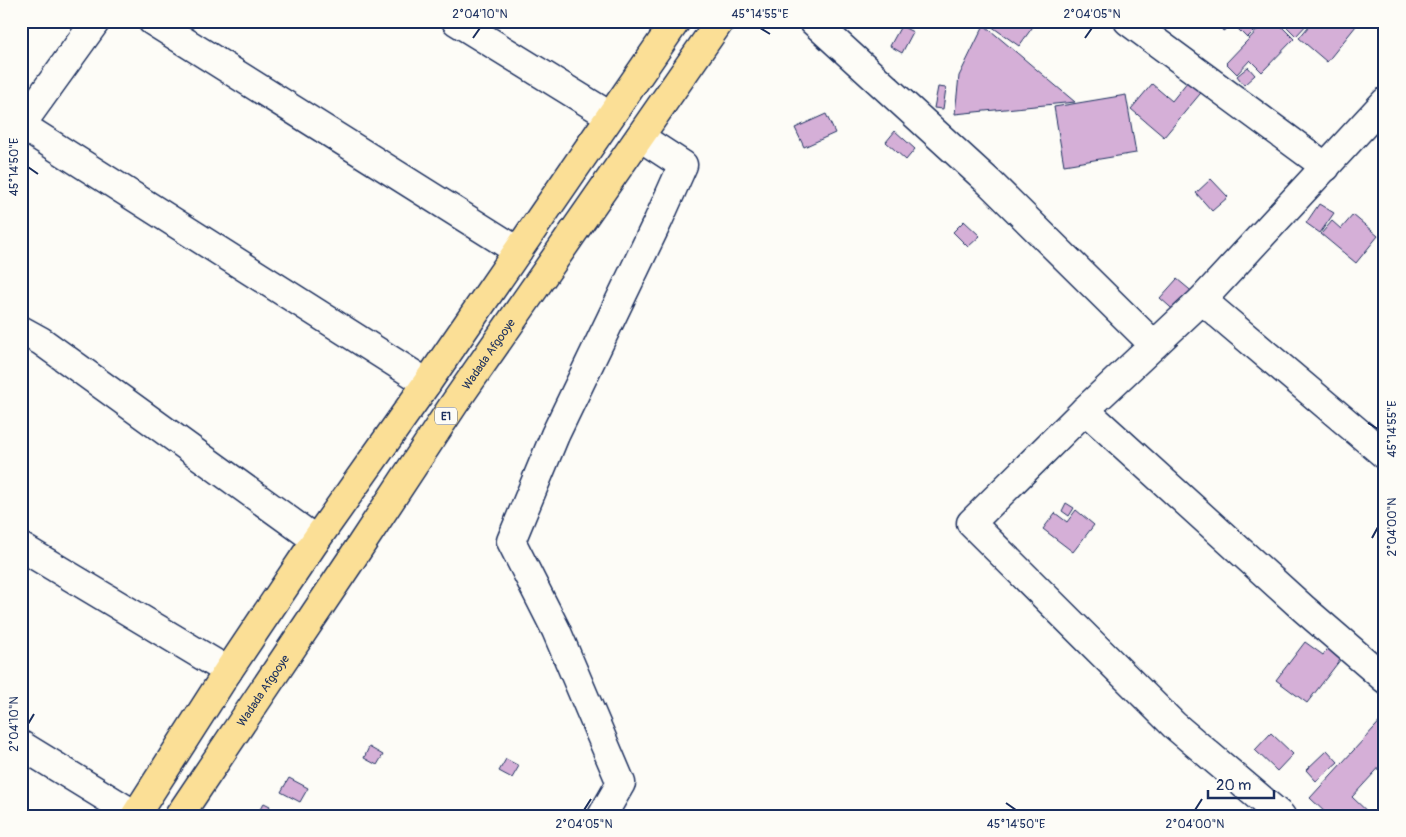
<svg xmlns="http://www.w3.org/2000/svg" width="1406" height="837" viewBox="0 0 1406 837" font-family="Pangolin,sans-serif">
  <rect width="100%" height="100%" fill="#fdfcf7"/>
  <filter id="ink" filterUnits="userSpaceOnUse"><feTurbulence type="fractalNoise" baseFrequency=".02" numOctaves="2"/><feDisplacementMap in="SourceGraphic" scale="10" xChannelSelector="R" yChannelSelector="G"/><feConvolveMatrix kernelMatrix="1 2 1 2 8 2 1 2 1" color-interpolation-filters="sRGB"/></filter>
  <g filter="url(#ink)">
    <g fill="#d5afd7" stroke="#1b2f5e">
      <path d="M984 21H1037L1019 46Z"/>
      <path d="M1217 21H1228L1231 26 1223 31Z"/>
      <path d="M1230 21H1264L1247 38Z"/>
      <path d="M1266 21H1276L1294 39 1262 72 1250 60 1237 74 1226 63Z"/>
      <path d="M1281 21H1310L1296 36Z"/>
      <path d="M1313 21 1321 27 1325 21H1360L1327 62 1299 38Z"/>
      <path d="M984 25 1075 102 955 114 959 76Z"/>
      <path d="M901 26 913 32 902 53 890 46Z"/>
      <path d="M1248 67 1255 75 1244 85 1237 76Z"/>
      <path d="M1192 76 1205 88 1164 137 1131 109 1152 84 1172 101Z"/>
      <path d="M938 87 946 88 943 109 934 108Z"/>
      <path d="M1126 95 1136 153 1064 165 1054 107Z"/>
      <path d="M826 114 835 133 804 147 795 128Z"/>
      <path d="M895 131 915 149 906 160 886 142Z"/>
      <path d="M1211 179 1228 197 1212 211 1196 193Z"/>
      <path d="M1319 204 1334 213 1320 233 1306 223Z"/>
      <path d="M1353 215 1378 236 1356 263 1321 234 1332 221 1341 229Z"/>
      <path d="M964 221 980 236 968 247 953 232Z"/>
      <path d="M1177 279 1195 294 1178 314 1160 298Z"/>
      <path d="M1066 503 1074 508 1069 516 1062 511Z"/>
      <path d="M1076 510 1094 525 1073 552 1043 529 1055 513 1067 522Z"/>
      <path d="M1334 641 1347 651 1307 703 1276 680 1305 642 1323 655Z"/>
      <path d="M1385 716V761L1352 797 1372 816H1329L1310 798Z"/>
      <path d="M1271 733 1293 754 1277 771 1255 750Z"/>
      <path d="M369 747 383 755 377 765 364 758Z"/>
      <path d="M1327 750 1338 762 1316 781 1306 770Z"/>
      <path d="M506 759 519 766 512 778 499 771Z"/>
      <path d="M289 778 308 788 300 802 281 792Z"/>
      <path d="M264 803 270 806 267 813 260 809Z"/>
    </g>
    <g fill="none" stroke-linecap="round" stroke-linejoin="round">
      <defs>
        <g id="street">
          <path d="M152 21 518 251"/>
          <path d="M456 21 610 116"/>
          <path d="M813 21 990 183 1154 345"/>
          <path d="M1128 21 1326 167"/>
          <path d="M21 125 427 383"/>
          <path d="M21 125 96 21"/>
          <path d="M1202 300 1385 455"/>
          <path d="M21 330 41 341 316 540"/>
          <path d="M1085 410 1304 609 1385 679"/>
          <path d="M21 547 228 671"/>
          <path d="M21 745 135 815"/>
          <path d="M602 816 621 783 556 630 511 541 555 435 658 221 683 165 640 137"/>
          <path d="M1281 816 1174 725 971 523 1085 410 1202 300 1385 102"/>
        </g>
        <g id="highway">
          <path d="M135 816 228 671 316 540 427 383 676 21"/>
          <path id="s1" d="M179 816 349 563 454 404 720 21"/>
        </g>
      </defs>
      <use href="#street" stroke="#1b2f5e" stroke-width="31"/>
      <use href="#highway" stroke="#1b2f5e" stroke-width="31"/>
      <use href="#street" stroke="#fdfcf7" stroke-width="28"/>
      <use href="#highway" stroke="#fbdf96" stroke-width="28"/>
    </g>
  </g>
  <path fill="none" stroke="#1b2f5e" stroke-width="2" d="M760 28 770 34M473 38 480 28M1085 38 1092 28M28 167 38 174M1368 423 1378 429M1372 538 1378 527M28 724 34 714M1006 803 1016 810M584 810 591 799M1195 810 1202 799"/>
  <g text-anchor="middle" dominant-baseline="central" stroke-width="4" stroke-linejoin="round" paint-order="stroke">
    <rect fill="#fdfcf7" stroke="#5f6c8c" stroke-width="1" x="435" y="407.5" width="22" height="17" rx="4"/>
    <g font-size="11" font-weight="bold" fill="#1b2f5e">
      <text x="446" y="416">E1</text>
    </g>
    <g font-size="12" fill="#1b2f5e" stroke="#fdfcf7">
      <text stroke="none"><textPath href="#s1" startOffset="556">Wadada Afgooye</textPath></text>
      <text stroke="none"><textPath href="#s1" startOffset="151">Wadada Afgooye</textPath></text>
    </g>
  </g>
  <rect width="1406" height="837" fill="none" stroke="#fdfcf7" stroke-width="55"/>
  <path d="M1208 790v8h66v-8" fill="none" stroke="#1b2f5e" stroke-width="2.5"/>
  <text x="1216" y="790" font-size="15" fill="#1b2f5e" stroke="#fdfcf7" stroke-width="4" paint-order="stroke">20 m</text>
  <rect x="28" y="28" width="1350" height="782" fill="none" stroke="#1b2f5e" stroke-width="2"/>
  <g font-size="12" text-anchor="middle" fill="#1b2f5e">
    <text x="480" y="18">2°04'10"N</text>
    <text x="760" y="18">45°14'55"E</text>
    <text x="1092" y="18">2°04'05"N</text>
    <text transform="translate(14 167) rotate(-90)" y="4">45°14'50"E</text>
    <text transform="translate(1392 429) rotate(-90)" y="4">45°14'55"E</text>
    <text transform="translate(1392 527) rotate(-90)" y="4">2°04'00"N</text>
    <text transform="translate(14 724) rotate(-90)" y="4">2°04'10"N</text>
    <text x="584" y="828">2°04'05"N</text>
    <text x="1016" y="828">45°14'50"E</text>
    <text x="1195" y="828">2°04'00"N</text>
  </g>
</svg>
